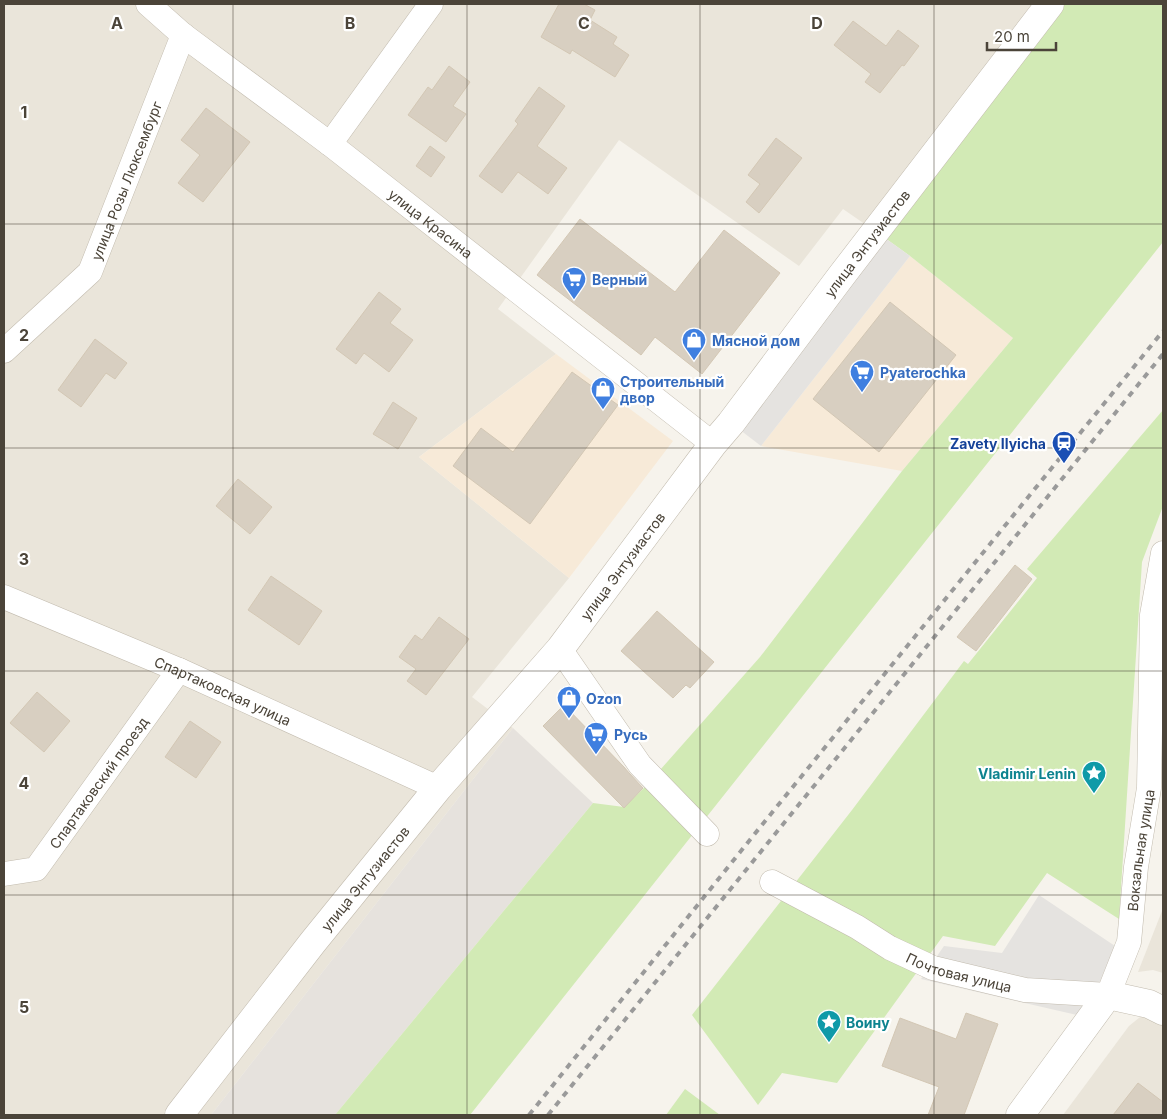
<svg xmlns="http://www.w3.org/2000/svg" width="1167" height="1119" viewBox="0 0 1167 1119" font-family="Inter,sans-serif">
  <rect width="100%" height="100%" fill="#f6f3ec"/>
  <g fill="#eae5da">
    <path d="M4 4H1065L885 238 843 209 799 266 619 140 498 309 556 354 419 457 569 578 472 697 513 728 211 1115H4Z"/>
    <path d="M1163 910V973L1153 970 1138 972 1162 911Z"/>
    <path d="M1150 1009 1163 1014V1115H1063L1129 1026Z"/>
  </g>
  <g fill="#f7ead8">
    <path d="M910 256 1013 338 902 471 761 446Z"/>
    <path d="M556 354 673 441 569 578 419 457Z"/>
  </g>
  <path fill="#e6e2dd" d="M513 728 593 803 335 1115H211Z"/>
  <g fill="#d2eab5">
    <path d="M1065 4H1163V242L470 1115H335L593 803 624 807 645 787 760 657 902 471 1013 338 910 256 885 238Z"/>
    <path d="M1163 410V506L1142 562 1119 919 1047 873 995 946 943 936 837 1083 782 1073 758 1105 692 1015 852 810 964 661 968 664 1037 578 1027 569Z"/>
    <path d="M685 1089 720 1115H666Z"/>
  </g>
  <g fill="#e5e3e0">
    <path d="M885 238 910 256 761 446 731 423Z"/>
    <path d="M1039 895 1115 946 1094 995 1077 1015 921 979 944 946 1002 953Z"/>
  </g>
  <g fill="#d8cfc1" stroke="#d3c7b4">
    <path d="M559 4H584L595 10 590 20 617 37 613 44 629 55 615 77 572 50 570 54 541 37Z"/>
    <path d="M853 21 886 46 898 30 919 46 904 66 902 65 880 93 865 82 871 74 834 45Z"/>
    <path d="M449 66 470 82 453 106 466 114 446 142 408 115 428 87 432 90Z"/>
    <path d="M539 87 565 106 537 146 567 168 548 194 518 172 502 193 479 176 518 124 515 121Z"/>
    <path d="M206 108 250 142 203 202 178 183 200 155 181 140Z"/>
    <path d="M776 138 802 158 759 213 746 202 760 184 748 175Z"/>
    <path d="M430 146 445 157 431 177 416 166Z"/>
    <path d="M580 219 675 292 724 230 780 273 702 374 655 337 641 355 537 275Z"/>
    <path d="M379 292 401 309 390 323 413 340 389 372 364 353 356 364 336 349Z"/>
    <path d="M890 302 956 355 879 452 813 399Z"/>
    <path d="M95 339 127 363 115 379 106 373 81 407 58 390Z"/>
    <path d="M572 372 618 405 530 524 453 466 481 428 513 452Z"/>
    <path d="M393 402 417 418 398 449 373 434Z"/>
    <path d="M238 479 272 507 250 534 216 506Z"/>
    <path d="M1015 565 1032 579 976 651 957 637Z"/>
    <path d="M271 576 322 611 299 645 248 610Z"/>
    <path d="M657 611 714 662 690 688 686 685 673 698 621 651Z"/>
    <path d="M439 617 469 639 426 695 407 681 416 669 399 657 415 635 422 640Z"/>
    <path d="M37 692 70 721 44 752 10 723Z"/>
    <path d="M564 705 624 767 630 774 643 788 624 808 543 726Z"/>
    <path d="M190 721 221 742 196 778 165 757Z"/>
    <path d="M966 1013 998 1024 964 1115H928L939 1087 882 1066 900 1018 956 1039Z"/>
    <path d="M1138 1083 1163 1102V1115H1113Z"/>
  </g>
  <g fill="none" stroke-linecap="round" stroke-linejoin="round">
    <defs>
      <g id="minor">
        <path id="s1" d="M148 4 183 35 330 144 713 444"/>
        <path d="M330 144 431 4"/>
        <path id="s2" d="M4 351 90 272 183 35"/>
        <path id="s3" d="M4 597 179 670 438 788"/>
        <path d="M560 649 640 765 707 834"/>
        <path id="s4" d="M4 874 36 869 179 670"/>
        <path id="s5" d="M772 882 857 927 890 948 933 968 1025 990 1108 995 1129 942 1136 867 1149 788 1152 615 1163 553"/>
      </g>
      <g id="tertiary">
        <path id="s6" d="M179 1115 313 942 438 788 560 649 713 444 731 423 842 275 1050 4"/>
        <path d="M1020 1115 1108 995 1149 1004 1163 1011"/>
      </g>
    </defs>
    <use href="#minor" stroke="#c2bbae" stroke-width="25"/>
    <use href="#tertiary" stroke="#c2bbae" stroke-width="29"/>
    <use href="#minor" stroke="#fff" stroke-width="24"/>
    <use href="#tertiary" stroke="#fff" stroke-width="28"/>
    <g stroke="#9a9a9a" stroke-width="4" stroke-dasharray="6 6" stroke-linecap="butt">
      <path d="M529 1115 753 836 1163 331"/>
      <path d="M548 1115 1163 354"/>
    </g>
  </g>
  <path fill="none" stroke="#4b4439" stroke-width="1" stroke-opacity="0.55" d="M233 4V1115M467 4V1115M700 4V1115M934 4V1115M4 224H1163M4 448H1163M4 671H1163M4 895H1163"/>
  <defs>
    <symbol id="supermarket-pin" viewBox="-11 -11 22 30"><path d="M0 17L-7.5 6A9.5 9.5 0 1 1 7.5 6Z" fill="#3f7fe0" stroke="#fff"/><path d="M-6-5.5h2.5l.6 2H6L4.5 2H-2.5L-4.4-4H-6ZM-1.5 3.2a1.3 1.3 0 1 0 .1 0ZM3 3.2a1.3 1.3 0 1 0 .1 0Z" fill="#fff"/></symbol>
    <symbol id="shop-pin" viewBox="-11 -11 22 30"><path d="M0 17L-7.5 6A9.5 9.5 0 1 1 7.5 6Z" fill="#3f7fe0" stroke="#fff"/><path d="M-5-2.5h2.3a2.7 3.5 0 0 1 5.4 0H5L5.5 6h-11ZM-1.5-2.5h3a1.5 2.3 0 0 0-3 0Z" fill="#fff"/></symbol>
    <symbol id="station-pin" viewBox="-11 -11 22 30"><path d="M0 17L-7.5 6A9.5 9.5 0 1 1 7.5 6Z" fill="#1a4fb4" stroke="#fff"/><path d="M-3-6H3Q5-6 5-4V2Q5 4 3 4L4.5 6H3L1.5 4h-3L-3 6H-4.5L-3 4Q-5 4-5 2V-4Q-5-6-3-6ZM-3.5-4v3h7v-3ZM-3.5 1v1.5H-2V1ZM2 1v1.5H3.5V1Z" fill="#fff"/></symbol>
    <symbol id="sight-pin" viewBox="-11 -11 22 30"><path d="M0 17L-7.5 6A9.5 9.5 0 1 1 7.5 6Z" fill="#0f9aa8" stroke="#fff"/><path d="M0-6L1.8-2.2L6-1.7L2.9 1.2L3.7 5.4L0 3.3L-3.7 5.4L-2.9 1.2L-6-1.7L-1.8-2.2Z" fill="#fff"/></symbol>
  </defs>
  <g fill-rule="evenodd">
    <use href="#supermarket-pin" x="560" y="265" width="28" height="38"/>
    <use href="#shop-pin" x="680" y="326" width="28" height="38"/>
    <use href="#supermarket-pin" x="848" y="358" width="28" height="38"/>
    <use href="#shop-pin" x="589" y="375" width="28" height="38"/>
    <use href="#station-pin" x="1050" y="429" width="28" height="38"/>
    <use href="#shop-pin" x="555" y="684" width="28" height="38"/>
    <use href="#supermarket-pin" x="582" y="720" width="28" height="38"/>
    <use href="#sight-pin" x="1080" y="759" width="28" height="38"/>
    <use href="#sight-pin" x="815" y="1008" width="28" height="38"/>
  </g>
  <g text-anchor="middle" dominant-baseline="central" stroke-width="4.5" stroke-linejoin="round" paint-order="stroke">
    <g font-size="14" fill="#4b4439" stroke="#fff">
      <text stroke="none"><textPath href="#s2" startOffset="215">улица Розы Люксембург</textPath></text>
      <text stroke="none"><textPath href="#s1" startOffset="358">улица Красина</textPath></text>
      <text stroke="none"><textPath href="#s6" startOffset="1111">улица Энтузиастов</textPath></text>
      <text stroke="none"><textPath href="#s6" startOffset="706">улица Энтузиастов</textPath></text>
      <text stroke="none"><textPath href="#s3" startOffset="238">Спартаковская улица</textPath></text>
      <text stroke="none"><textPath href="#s4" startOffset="139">Спартаковский проезд</textPath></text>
      <text stroke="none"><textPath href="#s5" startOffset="510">Вокзальная улица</textPath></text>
      <text stroke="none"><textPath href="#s6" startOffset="301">улица Энтузиастов</textPath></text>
      <text stroke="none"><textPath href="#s5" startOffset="209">Почтовая улица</textPath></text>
    </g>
    <g font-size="14" font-weight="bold" fill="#366cbe" stroke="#fff" text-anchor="start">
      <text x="592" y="279">Верный</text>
      <text x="712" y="340">Мясной дом</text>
      <text x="880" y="372">Pyaterochka</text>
      <text x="620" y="381">Строительный<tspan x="620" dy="16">двор</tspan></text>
      <text x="586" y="698">Ozon</text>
      <text x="614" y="734">Русь</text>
    </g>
    <g font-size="14" font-weight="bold" fill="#164399" stroke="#fff" text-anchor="end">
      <text x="1046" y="443">Zavety Ilyicha</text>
    </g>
    <g font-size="14" font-weight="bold" fill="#0d838f" stroke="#fff" text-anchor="end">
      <text x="1076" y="773">Vladimir Lenin</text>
      <text x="846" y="1022" text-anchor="start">Воину</text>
    </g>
  </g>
  <g font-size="16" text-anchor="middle" font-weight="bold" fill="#4b4439" stroke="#fff" stroke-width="4.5" stroke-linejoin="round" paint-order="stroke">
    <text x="117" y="29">A</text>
    <text x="350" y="29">B</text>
    <text x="584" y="29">C</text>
    <text x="817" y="29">D</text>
    <text x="24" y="118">1</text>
    <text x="24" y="341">2</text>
    <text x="24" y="565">3</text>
    <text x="24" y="789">4</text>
    <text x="24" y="1013">5</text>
  </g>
  <rect width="1167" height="1119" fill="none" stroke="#4b4439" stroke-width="10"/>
  <path d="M987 42v8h69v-8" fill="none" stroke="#4b4439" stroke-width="2.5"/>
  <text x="994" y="42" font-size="15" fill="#4b4439" stroke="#ffffff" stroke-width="4" paint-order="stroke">20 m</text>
</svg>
